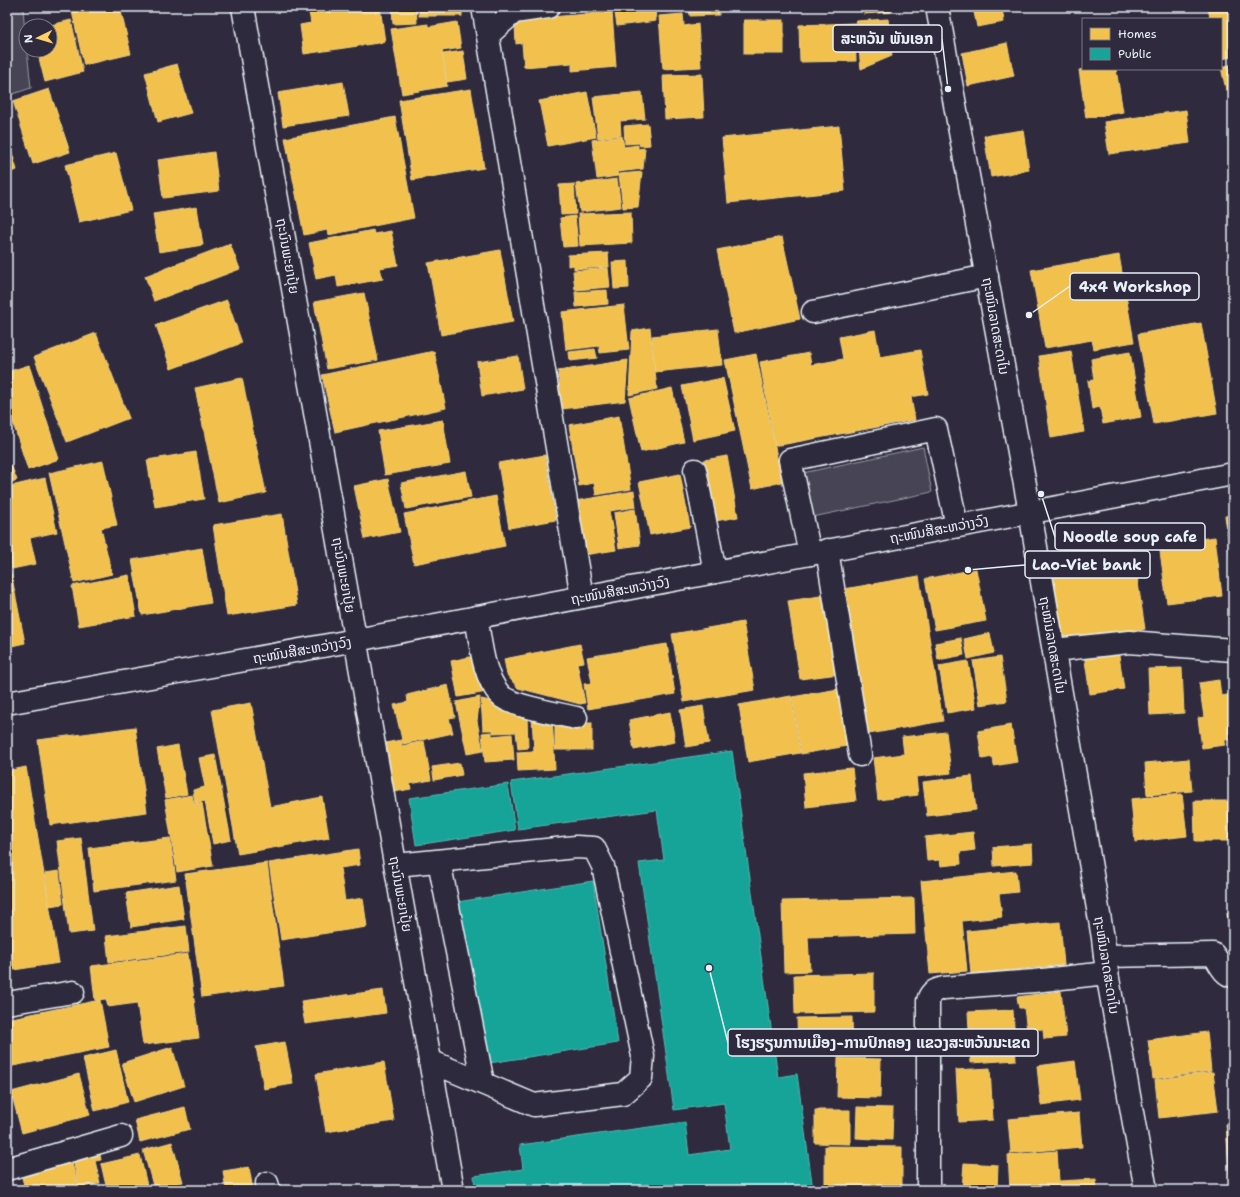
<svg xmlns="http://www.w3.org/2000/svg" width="1240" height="1197" viewBox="0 0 1240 1197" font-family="'Shantell Sans','Noto Sans Lao',sans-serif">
  <rect width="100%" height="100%" fill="#2f2a3d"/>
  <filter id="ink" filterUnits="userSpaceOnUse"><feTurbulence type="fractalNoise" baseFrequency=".025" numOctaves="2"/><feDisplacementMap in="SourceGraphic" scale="8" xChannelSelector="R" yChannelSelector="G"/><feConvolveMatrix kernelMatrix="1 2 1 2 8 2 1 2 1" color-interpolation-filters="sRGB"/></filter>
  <g filter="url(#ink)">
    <g fill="#464455" stroke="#979aa6">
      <path d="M7 7H23L26 50H27L31 88 7 96Z"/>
      <path d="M923 447 932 492 808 518 798 474Z"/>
    </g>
    <g fill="#f2c14e" stroke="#efcf81">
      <path d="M71 7H120L131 54 84 65Z"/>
      <path d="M308 7H380L385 42 304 54 300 25 311 23Z"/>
      <path d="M392 7H416L417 23 393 24Z"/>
      <rect x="419" y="7" width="43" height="9"/>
      <path d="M614 7H655L656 21 617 26Z"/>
      <path d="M689 7H719V15L690 16Z"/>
      <path d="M864 7H891V12L864 14Z"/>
      <path d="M973 7H1002L1004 22 977 27Z"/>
      <path d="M1208 7H1233V57L1221 59V19H1210Z"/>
      <path d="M612 12 616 67 572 71V63L524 67 522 43 516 44 515 24 526 22V19Z"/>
      <path d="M683 14 684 26 698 24 701 67 663 69 659 16Z"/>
      <path d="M888 19 892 56 861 69 856 21Z"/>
      <path d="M71 20 83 72 45 82 37 50H50V26H47Z"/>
      <rect x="744" y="20" width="40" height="34"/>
      <path d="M457 22 461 48 442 51 447 86 402 94 391 29 428 24V27Z"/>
      <path d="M855 23 856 61 800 62 799 25Z"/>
      <path d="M1007 43 1014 76 968 86 962 53Z"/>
      <path d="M463 51 467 79 447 82 443 54Z"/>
      <path d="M177 64 191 113 158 122 145 73Z"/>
      <path d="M1233 64V89L1226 90 1221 67Z"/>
      <path d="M1086 69H1116L1123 112 1086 118 1079 70Z"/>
      <path d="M702 74 704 117 665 119 663 75Z"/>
      <path d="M343 82 349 116 283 126 278 93Z"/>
      <path d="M49 89 70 152 33 164 13 101Z"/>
      <path d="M471 89 484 168 412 180 399 100Z"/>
      <path d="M587 92 596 137 548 146 539 101Z"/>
      <path d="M642 92 645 119 620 121 621 135 598 138 593 97Z"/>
      <path d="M1186 110 1190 143 1109 154 1104 122Z"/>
      <path d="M395 117 414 218 328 235 327 230 304 235 285 138Z"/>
      <path d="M648 124 650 145 640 146 639 143 625 144 624 126Z"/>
      <path d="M839 126 845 191 728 203 722 138Z"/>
      <path d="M1023 130 1029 170 991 177 984 136Z"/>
      <path d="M7 136 17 170 7 173Z"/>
      <path d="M622 136 624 147 638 145V149L645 148 643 169 617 172 618 176 597 179 592 140Z"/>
      <path d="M214 152 219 191 163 198 158 160Z"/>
      <path d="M116 153 131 210 79 222 65 165Z"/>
      <path d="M642 172 638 207 623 208 619 174Z"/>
      <path d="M617 179 621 207 580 212 576 184Z"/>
      <path d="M574 184 576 214 561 215 559 185Z"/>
      <path d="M197 207 203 245 159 252 153 214Z"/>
      <path d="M631 212 632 243 580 246 578 214Z"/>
      <path d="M575 216 578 246 563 247 560 218Z"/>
      <path d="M373 230 374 234 391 231 398 265 380 268 383 279 338 287 336 275 316 279 309 243Z"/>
      <path d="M782 237 800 319 734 333 717 250Z"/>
      <path d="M230 244 240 269 154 301 145 276Z"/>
      <path d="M500 250 513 322 441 335 428 263Z"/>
      <path d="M608 253 609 267 574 269V265L568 266V255Z"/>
      <path d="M1119 255 1134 342 1094 349 1092 340 1045 348 1031 270Z"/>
      <path d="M628 261 629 288 614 289 612 262Z"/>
      <path d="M608 268 610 287 575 290 573 271Z"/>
      <path d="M607 290 608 304 576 307 575 292Z"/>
      <path d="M364 293 378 360 327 369 314 302Z"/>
      <path d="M227 300 242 343 171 369 156 325Z"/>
      <path d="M624 305 629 350 600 353 599 346 566 350 562 312Z"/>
      <path d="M1201 323 1217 413 1154 424 1138 334Z"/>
      <path d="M650 328 657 389 629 395 632 331Z"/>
      <path d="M718 329 722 365 655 372 652 336Z"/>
      <path d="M875 330 880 357 920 350 928 394 911 397 915 420 775 446 760 362 809 353 811 365 843 359 839 337Z"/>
      <path d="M96 333 129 418 67 442 34 357Z"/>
      <path d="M595 349 597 358 570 361 569 352Z"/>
      <path d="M434 351 446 408 335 432 322 375Z"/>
      <path d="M1071 351 1084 432 1051 438 1039 356Z"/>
      <path d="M1130 352 1141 417 1103 424 1100 407 1092 409 1088 381 1094 380 1091 359Z"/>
      <path d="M756 354 782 482 752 489 725 360Z"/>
      <path d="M518 356 523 389 482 396 477 362Z"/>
      <path d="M628 360 625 401 562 409 558 371Z"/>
      <path d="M29 365 59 459 28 470 7 404V372Z"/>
      <path d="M242 378 266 493 219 503 195 388Z"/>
      <path d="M723 378 735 431 693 440 682 386Z"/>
      <path d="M672 388 684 442 641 452 629 398Z"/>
      <path d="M619 416 631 489 596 495 594 483 579 486 569 425Z"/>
      <path d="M443 420 450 464 385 475 378 431Z"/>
      <path d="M196 452 204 499 155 507 147 460Z"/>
      <path d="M545 455 556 520 509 528 498 463Z"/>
      <path d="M727 456 738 517 715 521 704 460Z"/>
      <path d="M103 461 117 525 101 528 112 574 74 583 49 473Z"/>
      <path d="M11 465 17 480 7 484V466Z"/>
      <path d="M466 471 471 497 406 509 401 483Z"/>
      <path d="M680 474 690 527 650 535 639 482Z"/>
      <path d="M45 478 57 532 30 538 36 564 12 569 7 546V487Z"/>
      <path d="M388 479 400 532 365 539 354 486Z"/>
      <path d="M634 491 636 507 609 511 616 550 584 555 575 501Z"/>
      <path d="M496 496 505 546 414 564 404 514Z"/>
      <path d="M635 509 640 545 619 548 614 513Z"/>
      <path d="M282 514 297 605 227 616 213 525Z"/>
      <path d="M1233 515V578L1225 516Z"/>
      <path d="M1131 537 1145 629 1063 642 1051 565 1065 547Z"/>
      <path d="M1215 537 1222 596 1167 603 1159 544Z"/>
      <path d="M202 548 211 603 142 615 132 560Z"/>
      <path d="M7 553 25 643 7 647Z"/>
      <path d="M976 569 986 621 935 630 925 579Z"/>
      <path d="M129 575 136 616 79 626 72 586Z"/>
      <path d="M919 576 943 721 869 734 844 589Z"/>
      <path d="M827 595 839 674 800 679 788 601Z"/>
      <path d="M743 622 755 690 684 702 672 634Z"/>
      <path d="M990 633 994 653 968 659 964 639Z"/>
      <path d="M961 638 964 655 938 660 935 643Z"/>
      <path d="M580 644 584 662 577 663 585 703 580 704 518 688 507 675 504 659Z"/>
      <path d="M667 644 675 694 588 709 584 684 592 683 587 657Z"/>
      <path d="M1118 649 1124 689 1090 694 1084 654Z"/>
      <path d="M479 655 487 692 458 697 451 661Z"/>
      <path d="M1000 657 1007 701 980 705 973 661Z"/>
      <path d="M968 661 976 708 947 713 939 666Z"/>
      <path d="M1182 668 1184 713 1150 715 1148 669Z"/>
      <path d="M1219 680 1221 696 1233 694V739L1225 740V745L1202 748 1198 718 1204 717 1199 683Z"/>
      <path d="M448 685 455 717 449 718 453 733 403 744 394 705 408 702 407 695Z"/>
      <path d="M844 688 853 745 801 754 792 697Z"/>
      <path d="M791 696 800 753 748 762 739 705Z"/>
      <path d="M480 697 477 721 483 751 467 754 456 702Z"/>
      <path d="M481 699 519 707 527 716 528 748 518 749 516 732 493 733V730H483Z"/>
      <path d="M251 703 270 807 322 797 329 838 238 854 212 710Z"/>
      <path d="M703 706 709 743 686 747 680 710Z"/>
      <path d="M670 712 675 742 634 750 629 720Z"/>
      <path d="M552 717 555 769 518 771 517 752 534 751 532 718Z"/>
      <rect x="555" y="723" width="37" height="27"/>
      <path d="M1011 725 1017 762 994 766 993 757 982 759 978 731Z"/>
      <path d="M135 727 147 812 50 825 38 740Z"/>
      <path d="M492 732V736L512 734 514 760 485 762 482 733Z"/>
      <path d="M946 732 951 773 916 777 918 795 878 800 873 758 904 754 902 737Z"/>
      <path d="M401 740 402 746 424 741 431 780 410 784 411 789 394 792 385 743Z"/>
      <path d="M178 745 187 794 166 798 157 749Z"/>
      <path d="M215 755 231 840 213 844 205 801 195 803 193 790 205 787 199 758Z"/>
      <path d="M1189 759 1192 791 1147 795 1145 763Z"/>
      <path d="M460 763 462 775 434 780 432 767Z"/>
      <path d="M26 767 59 963 7 971V771Z"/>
      <path d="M852 768 856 801 806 807 803 773Z"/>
      <path d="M972 776 976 810 927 816 923 782Z"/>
      <path d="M1182 794 1187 836 1135 842 1131 799Z"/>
      <path d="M192 795 194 804 202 803 213 866 177 872 165 800Z"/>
      <path d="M1194 801H1229L1230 841H1195Z"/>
      <path d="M973 832 975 850 960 852 961 864 941 866 940 860 927 861 925 837Z"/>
      <path d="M81 838 93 931 69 934 57 841Z"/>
      <path d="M170 838 176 880 94 891 89 848Z"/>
      <path d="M1032 844 1033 863 994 866 993 847Z"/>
      <path d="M358 849 360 865 340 868 345 901 363 898 367 927 281 940 269 863Z"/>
      <path d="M267 863 284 986 202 997 185 874Z"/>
      <path d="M59 871 63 904 49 906 45 873Z"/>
      <path d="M1016 871 1018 892 999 894 1002 917 962 921 967 971 930 974 921 881Z"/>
      <path d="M179 885 184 919 131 927 126 893Z"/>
      <path d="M914 898 915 934 808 937 810 971 784 972 782 901Z"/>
      <path d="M1227 913H1233V951H1230Z"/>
      <path d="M1060 922 1064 965 971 974 967 931Z"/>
      <path d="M186 926 189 952 109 962 106 936Z"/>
      <path d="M188 954 199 1038 143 1045 137 1003 108 1007 106 999 95 1000 91 966Z"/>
      <path d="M874 973V1012L795 1014 794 975Z"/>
      <path d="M383 990 386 1013 305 1024 301 1001Z"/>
      <path d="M1061 991 1066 1037 1044 1039 1043 1029 1027 1030 1024 1008H1019L1017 997Z"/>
      <path d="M100 1000 109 1047 8 1067 7 1019Z"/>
      <path d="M1013 1010 1016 1060 971 1063 968 1012Z"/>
      <path d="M852 1017 853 1052 798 1053 797 1018Z"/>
      <path d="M1207 1032 1211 1071 1153 1079 1148 1040Z"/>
      <path d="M285 1042 293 1084 264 1089 256 1047Z"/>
      <path d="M172 1047 184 1086 134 1102 122 1063Z"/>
      <path d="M116 1050 128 1102 95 1111 83 1058Z"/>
      <path d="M838 1058 881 1059 880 1098 837 1097Z"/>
      <path d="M1075 1061 1080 1100 1041 1105 1037 1066Z"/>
      <path d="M384 1062 394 1121 326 1132 316 1074Z"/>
      <path d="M990 1068 993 1120 959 1122 956 1070Z"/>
      <path d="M1213 1072 1218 1111 1159 1118 1155 1080Z"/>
      <path d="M79 1074 90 1115 22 1133 11 1092Z"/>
      <path d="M185 1107 190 1129 140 1142 135 1120Z"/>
      <path d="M857 1107 893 1108 892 1140 856 1138Z"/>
      <path d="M815 1110H850V1144L815 1143Z"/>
      <path d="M1079 1113 1082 1147 1011 1153 1008 1119Z"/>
      <path d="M1233 1123V1184L1230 1185 1226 1124Z"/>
      <path d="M172 1142 183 1182 154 1189 143 1150Z"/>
      <path d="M825 1146 902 1147V1190H825Z"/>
      <path d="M99 1149 101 1160 95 1161 100 1183 79 1188 72 1155Z"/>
      <path d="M1057 1151 1059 1181 1096 1179 1097 1190H1010L1008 1155Z"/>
      <path d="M140 1155 148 1190H107L101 1164Z"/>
      <path d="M71 1160 79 1189 12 1190 24 1185 21 1174Z"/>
      <path d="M964 1163 998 1165 997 1190H962Z"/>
      <path d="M249 1167 253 1190H226L223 1171Z"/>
    </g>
    <g fill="#17a398" stroke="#56bab5">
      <path d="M732 751 778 1077 797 1074 813 1190H738V1185L703 1190H475L474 1176 523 1169 520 1145 685 1122 689 1155 730 1149 724 1103 674 1110 639 863 664 860 657 810 518 829 511 782Z"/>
      <path d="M508 784 515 830 416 845 409 798Z"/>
      <path d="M593 881 618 1043 483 1064 457 902Z"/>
    </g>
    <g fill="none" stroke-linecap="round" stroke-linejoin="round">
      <defs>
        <g id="minor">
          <path d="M243 7 453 1190"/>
          <path d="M483 7 582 597"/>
          <path d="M937 7 1030 512 1103 938 1107 973 1146 1190"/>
          <path d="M488 35 514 12 548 7"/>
          <path d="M813 312 987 276"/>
          <path d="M695 470 715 572"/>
          <path d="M827 550 860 755"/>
          <path d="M810 554 790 460 936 429 957 526"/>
          <path d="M476 617C481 642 482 674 500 695 510 706 560 714 576 718"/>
          <path d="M1054 650 1129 642 1233 650"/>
          <path d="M7 703 356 640 1233 474"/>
          <path d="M439 861 483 1083"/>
          <path d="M396 865 576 847 594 848 603 866 643 1056 641 1078 623 1094 534 1105 430 1061"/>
          <path d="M1105 956 1213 954C1219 961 1223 975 1233 976"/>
          <path d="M7 1003 73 992"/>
          <path d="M7 1169 121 1136"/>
          <path d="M267 1183 269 1190"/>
          <path d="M928 1190V1001C930 992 935 990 944 988L1034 981 1107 973"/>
        </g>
      </defs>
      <use href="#minor" stroke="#e8f1f8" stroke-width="25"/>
      <use href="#minor" stroke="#2f2a3d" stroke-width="22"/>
    </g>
  </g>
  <g text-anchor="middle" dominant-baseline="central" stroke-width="4" stroke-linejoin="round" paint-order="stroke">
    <g font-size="14" fill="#e8f1f8" stroke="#2f2a3d">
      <text transform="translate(288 256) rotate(80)">ຖະນົນພະຍາປຸ້ຍ</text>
      <text transform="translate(996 326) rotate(80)">ຖະໜົນລາດສະດາໄນ</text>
      <text transform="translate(939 529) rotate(-11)">ຖະໜົນສີສະຫວ່າງວົງ</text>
      <text transform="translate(344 575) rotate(80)">ຖະນົນພະຍາປຸ້ຍ</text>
      <text transform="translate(620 590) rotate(-11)">ຖະໜົນສີສະຫວ່າງວົງ</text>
      <text transform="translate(1053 645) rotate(80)">ຖະໜົນລາດສະດາໄນ</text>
      <text transform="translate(302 650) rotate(-10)">ຖະໜົນສີສະຫວ່າງວົງ</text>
      <text transform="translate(401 894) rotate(80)">ຖະນົນພະຍາປຸ້ຍ</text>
      <text transform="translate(1107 965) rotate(81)">ຖະໜົນລາດສະດາໄນ</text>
    </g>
  </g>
  <path fill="none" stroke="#e8f1f8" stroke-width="1.5" d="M948 89L942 39M1029 315L1070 286M1041 494L1055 537M968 570L1025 565M709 968L728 1043"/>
  <g fill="#e8f1f8" stroke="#2f2a3d" stroke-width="1.5">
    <circle cx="948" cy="89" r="4"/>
    <circle cx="1029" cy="315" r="4"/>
    <circle cx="1041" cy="494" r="4"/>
    <circle cx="968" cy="570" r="4"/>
    <circle cx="709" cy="968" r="4"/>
  </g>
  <g fill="#2f2a3d" stroke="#e8f1f8" stroke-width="1.5">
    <rect x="833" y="25" width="109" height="27" rx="4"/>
    <rect x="1070" y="273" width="129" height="27" rx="4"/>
    <rect x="1055" y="523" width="150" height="27" rx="4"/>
    <rect x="1025" y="551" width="125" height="27" rx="4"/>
    <rect x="728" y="1029" width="310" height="27" rx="4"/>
  </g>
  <g font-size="15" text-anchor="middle" font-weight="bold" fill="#e8f1f8">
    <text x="887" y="44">ສະຫວັນ ພັນເອກ</text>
    <text x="1135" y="292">4x4 Workshop</text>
    <text x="1130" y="542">Noodle soup cafe</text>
    <text x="1087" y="570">Lao-Viet bank</text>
    <text x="883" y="1048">ໂຮງຮຽນການເມືອງ-ການປົກຄອງ ແຂວງສະຫວັນນະເຂດ</text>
  </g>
  <rect width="1240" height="1197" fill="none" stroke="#2f2a3d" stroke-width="24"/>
  <rect x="12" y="12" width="1216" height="1173" fill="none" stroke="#e8f1f8" stroke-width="1.5" filter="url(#ink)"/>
  <rect x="1082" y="18" width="140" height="52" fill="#2f2a3d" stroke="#797a88"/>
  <rect x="1090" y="28" width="20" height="12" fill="#f2c14e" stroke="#797a88"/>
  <text x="1118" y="38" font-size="12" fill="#e8f1f8">Homes</text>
  <rect x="1090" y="48" width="20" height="12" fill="#17a398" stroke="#797a88"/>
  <text x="1118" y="58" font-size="12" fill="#e8f1f8">Public</text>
  <g transform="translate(38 38) rotate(265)"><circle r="19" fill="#2f2a3d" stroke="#797a88"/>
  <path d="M0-3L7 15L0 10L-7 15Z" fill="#ffd166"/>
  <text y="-6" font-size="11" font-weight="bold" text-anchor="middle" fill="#e8f1f8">N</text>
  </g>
</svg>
